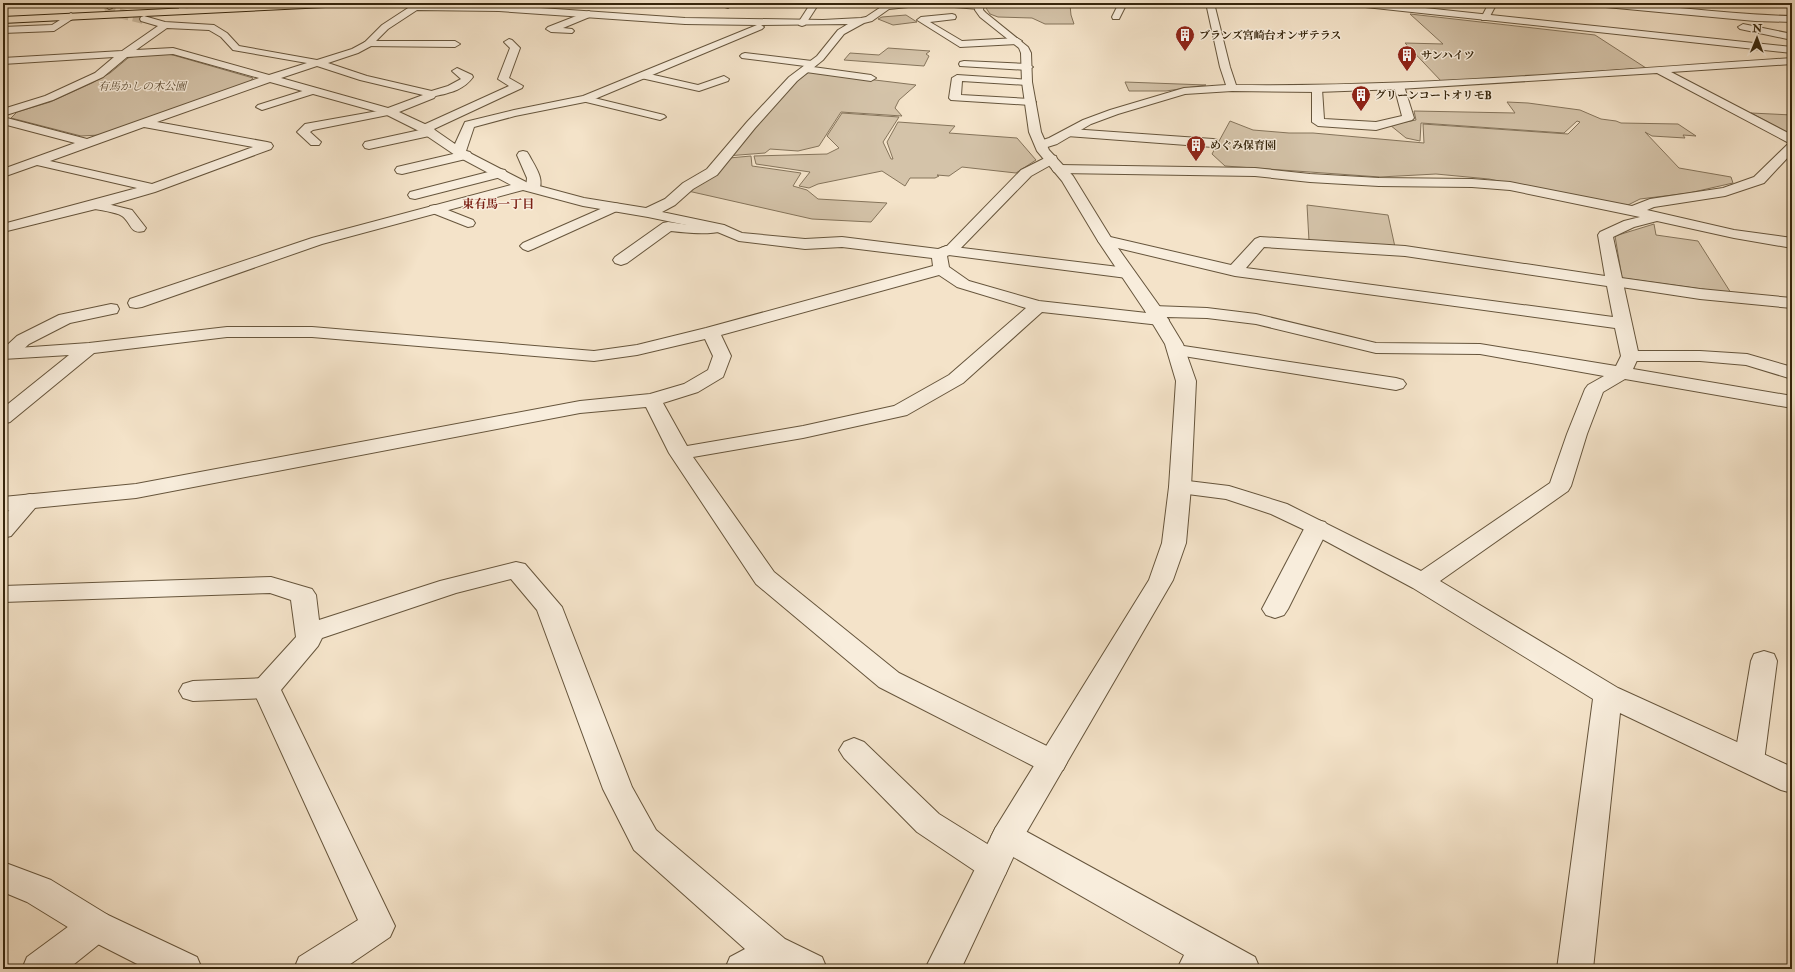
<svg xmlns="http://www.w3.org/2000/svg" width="1795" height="972" viewBox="0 0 1795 972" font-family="'IM FELL Double Pica','Noto Serif JP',serif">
  <rect width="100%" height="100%" fill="#f4e3c9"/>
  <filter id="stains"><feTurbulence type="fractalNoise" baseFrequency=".005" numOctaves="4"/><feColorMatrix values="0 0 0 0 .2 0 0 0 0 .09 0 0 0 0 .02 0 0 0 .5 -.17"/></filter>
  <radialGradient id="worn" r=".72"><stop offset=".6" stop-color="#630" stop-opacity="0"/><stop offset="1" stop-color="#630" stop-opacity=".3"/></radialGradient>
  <g fill="#d4c3a9" stroke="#85745b">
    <path d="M989 3H1114L1112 7 1070 5 1071 15 1074 24H1045L1032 18 998 17 990 14 986 8Z"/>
    <path d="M1410 14 1595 35 1646 68 1442 82 1405 43 1443 44Z"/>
    <path d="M906 15 917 22 893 25 878 19 882 17Z"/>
    <path d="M888 48 930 51 926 54 929 56 924 66 844 60 850 53 879 55Z"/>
    <path d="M166 53 253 78 249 83 100 135 81 136 11 118 17 112 50 102 92 83 110 73 128 58 140 55Z"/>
    <path d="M809 72 916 85 899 100 895 108 902 116 841 112 819 146 798 151 770 149 765 153 726 156 793 84Z"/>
    <path d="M1125 82 1206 85 1166 91H1129Z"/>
    <path d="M1507 102 1528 103 1580 110 1601 119 1616 121 1621 123 1678 124 1696 136 1683 135 1685 138 1652 136 1645 132 1679 168 1731 177 1733 183 1689 193 1640 199 1624 207 1489 179 1436 174 1380 177 1225 166 1212 154 1230 121 1253 130 1289 133H1313L1424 143 1423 124 1568 134 1580 122 1577 121 1564 133 1421 123 1420 141 1406 138 1390 125 1416 120 1414 111 1515 113Z"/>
    <path d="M842 113 899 117 883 142 891 159H893L887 142 898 122 955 126 949 133 1017 138 1036 160 1016 173 962 167 949 176 937 175 939 176 935 178H910L905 186 882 171 818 184 809 188 799 186 810 172 756 164 754 156 827 154 839 148 827 136Z"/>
    <path d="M1751 113 1792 115V135Z"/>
    <path d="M751 156 752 166 801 173 793 186 807 190 818 199 887 203 871 222 812 219 688 191 720 171 729 158Z"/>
    <path d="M1307 205 1388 215 1395 247 1309 241Z"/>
    <path d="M1654 224 1656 235 1698 241 1731 293 1622 278 1615 236Z"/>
  </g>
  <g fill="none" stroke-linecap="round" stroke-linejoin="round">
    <path stroke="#cebda3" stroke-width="10" stroke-dasharray="10 4.5" stroke-linecap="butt" d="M109 6 110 11 144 19"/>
    <defs>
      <g id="service">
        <path d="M185 3H197L185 9H179V5Z"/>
        <path d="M536 3 545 4 532 12H526V8Z"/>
        <path d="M725 3H734L728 8 725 7Z"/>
        <path d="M1119 3H1127L1119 19H1113L1112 17Z"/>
        <path d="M812 5 816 8 805 25 802 26 799 25 798 23 809 6Z"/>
        <path d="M589 11 593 14 592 16 563 28 572 29 574 31 572 33 551 32 546 29 548 27Z"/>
        <path d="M71 13 75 16 74 18 54 31 3 33V27L52 25Z"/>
        <path d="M1743 24 1792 34V40L1740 29 1738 27Z"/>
        <path d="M509 39 512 40 520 48 509 78 523 86 522 88 434 129 436 132 434 135 369 149 365 148 363 145 365 142 420 130 419 129 421 126 509 86 498 79 510 48 504 42Z"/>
        <path d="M368 41H455L460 44 455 47 365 46 363 44 365 42Z"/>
        <path d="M745 53 812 61 817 64 813 67 871 75 876 78 871 81 806 72 801 69 805 66 742 58 740 56 742 54Z"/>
        <path d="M964 61 1028 64 1033 67 1028 70 960 66 959 64 960 62Z"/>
        <path d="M457 68 472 75 473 77C463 91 448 93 432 97L428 96 427 94 428 92 448 86 461 79 452 71Z"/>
        <path d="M645 73 698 85 724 76 729 79 728 81 699 91 641 78 640 76Z"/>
        <path d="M1399 83 1404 86 1414 118 1412 120 1376 130 1318 126 1312 122V89L1313 87H1321L1322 89 1324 119 1376 122 1402 116 1394 86Z"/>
        <path d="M312 88 316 89 317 91 316 93 262 110 256 107 258 105Z"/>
        <path d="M586 96 664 115 666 117 660 120 582 101 580 99 582 97Z"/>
        <path d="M389 109 393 110 395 112 393 114 313 130 310 132 321 142 319 145H311L297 132 305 124Z"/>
        <path d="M1071 129 1213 139 1217 140 1219 143 1217 146 1213 147 1067 136 1065 133 1067 130Z"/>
        <path d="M466 151 470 152 472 155 470 158 402 174 397 173 395 170 397 167Z"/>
        <path d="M523 151 527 152 529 155C534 165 546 180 538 191H528L526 188 527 178 517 155 519 152Z"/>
        <path d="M500 169 505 170 507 173 505 176 415 199 410 198 408 195 410 192Z"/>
        <path d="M95 201 132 210 146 228 144 231C130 235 131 222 122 216 116 212 98 210 90 208L88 205 90 202Z"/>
        <path d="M614 203 619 204 621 207 619 210 533 249 528 251 523 249 520 246 523 243Z"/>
        <path d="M435 205 473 220 475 223 473 226 468 227 430 212 428 209 430 206Z"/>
        <path d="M668 222 689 225H724L726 228 724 231C707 235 688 233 671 231L627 263 621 265 615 263 613 260 615 257 663 223Z"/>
        <path d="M946 246 1127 268 1133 270 1135 273 1133 276 1127 278 941 254 938 251 941 248Z"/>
        <path d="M1614 277 1700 289 1792 298V308L1700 299 1608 285 1606 282 1608 279Z"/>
        <path d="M111 304 117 305 119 309 117 313 70 323 29 344 15 357 9 358 3 357V349L17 336 59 315Z"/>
        <path d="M1177 345 1396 378 1403 380 1406 384 1403 388 1396 390 1171 354 1168 350 1171 346Z"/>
        <path d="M1630 351H1700L1747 354 1792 367V379L1746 365 1700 361H1630L1624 360 1621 356 1624 352Z"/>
        <path d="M30 494 38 496 41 501 11 536 3 538V517L22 496Z"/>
        <path d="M1317 520 1325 522 1329 527 1288 609 1284 615 1275 618 1266 615 1262 609 1305 527 1309 522Z"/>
        <path d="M1764 651 1774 654 1777 661 1764 761 1760 769 1749 773 1738 769 1734 761 1751 661 1754 654Z"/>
        <path d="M266 678 276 681 280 688 276 695 266 698 193 701 183 698 179 691 183 684 193 681Z"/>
        <path d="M854 738 864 742 939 814 1005 855 1009 865 1005 875 993 879 981 875 917 832 844 758 839 750 844 742Z"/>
        <path d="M96 910 108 915 113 926 108 937 68 969H22L27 957 84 915Z"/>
      </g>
      <g id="minor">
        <path d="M106 3H114L112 8 109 9 105 6Z"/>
        <path d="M415 3H425L424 5H499L685 18 823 20 861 18 866 17 884 5 897 3 982 4 983 6 979 9 942 6 908 7 889 9 872 21 864 23 844 34 823 60 797 81 755 128 717 175 693 189 675 205 662 212 724 225 742 233 805 239 842 237 938 249 947 246 1021 170 1051 155 1056 156 1057 159 1056 162 1031 176 957 252 947 256 949 267 969 281 1039 301 1147 313 1145 311 1148 307 1154 306 1207 308 1256 314 1376 343 1480 344 1616 366 1621 356 1615 328 1235 276 1101 244 1098 241 1101 238 1106 236 1231 265 1255 239 1260 237 1405 246 1605 276 1598 235 1600 232 1624 221 1640 217 1510 190 1472 187 1379 186 1310 182 1255 176 1059 173 1054 172 1052 169 1054 166 1059 165 1255 168 1310 174 1379 178 1472 179 1510 182 1632 206 1650 199 1723 188 1754 177 1789 143 1657 73 1399 89 1317 92 1232 91 1185 94 1118 114 1091 124 1057 144 1041 149 1037 148 1035 145 1037 142 1049 138 1083 120 1110 110 1184 88 1226 85 1220 67 1206 3H1214L1230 67 1236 85C1422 87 1607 70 1792 58V64L1671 72 1792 135V153L1764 183 1725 196 1654 207 1647 210 1734 230 1792 238V248L1734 238 1657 221 1634 227 1613 237 1639 356 1633 369 1792 396V408L1625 379 1603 392 1587 434 1571 486 1568 491 1440 581 1618 688 1792 767V793L1781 790 1620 713 1593 969H1557L1593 699 1413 588 1309 532 1271 514 1226 499 1172 492 1169 487 1172 482 1180 480 1229 486 1287 504 1421 571 1550 483 1567 434 1585 389 1588 385 1604 376 1480 354 1376 353 1256 324 1207 318 1166 317 1169 320 1166 324 1160 325 1042 312 963 383 907 415 803 438 693 457 774 572 899 673 1063 754 1067 762 1063 770 1052 774 1041 770 879 687 756 584 669 453 646 407 580 413 136 498 3 511V497L136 484 580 401 650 394 684 384 708 370 713 356 705 339 637 355 594 361 312 337H227L94 353 10 422 3 424V408L69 355 3 359V349L89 343 227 327H312L594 351 637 345 706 328 933 266 932 258 842 247 805 249 739 241 715 231 648 217 583 206 523 190 322 244 142 307 136 308 130 307 128 303 130 299 312 238 511 185 455 155 421 132 385 114 270 82 157 122 267 142 271 143 273 146 271 149 155 192 100 208 3 232V224L137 188 37 165 3 177V169L75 143 3 124V117L87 139 259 78 173 54 127 57 103 77 53 100 3 116V109L45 96 95 73 114 57 3 64V58L122 51 158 26 141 21 140 19 141 17 144 16 165 22 214 25 227 33 239 46 317 60 352 49 365 42 382 25 408 8 409 5ZM417 10 499 11 685 24 757 25 583 96 514 110 465 122 455 144 429 126 399 112 434 98 437 94 436 92 367 76 328 63 358 53 371 46 388 29ZM848 24 838 30 817 56 789 77 747 122 707 169 683 183 665 199 646 208 584 198 528 183 466 151 474 127 515 116 590 101 762 29 764 27 761 25ZM167 28 209 30 221 37 233 50 307 63 269 75 173 48 136 50ZM317 66 360 80 423 95 388 108 281 78ZM144 127 253 147 152 184 50 161ZM1264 247 1405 256 1607 286 1613 317 1246 268ZM939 275 957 287 1026 308 949 375 894 406 803 426 687 446 663 403 698 392 723 377 731 356 721 335Z"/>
        <path d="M1489 3H1497L1488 20H1482L1481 18Z"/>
        <path d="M1591 3C1658 3 1725 15 1792 16V22L1755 21 1595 6Z"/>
        <path d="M952 14 955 15 956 17 955 19 930 22 962 41 1017 38 1022 41 1017 44 960 47 917 20 921 17Z"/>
        <path d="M957 75 1031 80 1032 82 1031 84 1027 85 962 81 961 95 1030 99 1036 102 1030 105 951 100 949 98 952 78Z"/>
        <path d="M516 562 525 564 562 607 632 787 656 830 785 939 822 957 827 969H725L730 957 745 949 634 850 603 789 537 610 511 579 456 593 322 638 318 646 281 690 395 926 390 937 343 969H294L299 957 358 920 252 688 256 681 296 637 291 600 270 593 3 602V586L271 577 312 589 316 595 319 620 440 581Z"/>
        <path d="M1007 823 1018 827 1255 957 1260 969H1177L1184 955 996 847 991 837 996 827Z"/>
        <path d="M3 862 51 880 108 915 197 957 202 969H147L84 937 27 902 3 892Z"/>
      </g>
      <g id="tertiary">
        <path d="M976 3H984L983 10 986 13 1028 47 1031 53 1032 82 1041 132 1049 150 1073 176 1113 241 1163 311 1183 344 1196 381 1191 487 1186 543 1173 580 1019 845 961 969H925L996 827 1149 580 1162 543 1169 487 1176 381 1165 344 1145 311 1098 241 1062 181 1037 151 1029 132 1022 82 1021 53 1019 48 980 17 975 10Z"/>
        <path d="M1352 3H1378L1792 47V53L1356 6Z"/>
      </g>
      <path id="trunk" d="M295 3H350L346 6 3 23V17Z"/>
    </defs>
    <use href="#service" stroke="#66553c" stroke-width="2"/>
    <use href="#minor" stroke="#66553c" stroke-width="2"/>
    <use href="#tertiary" stroke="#66553c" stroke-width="2"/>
    <use href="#trunk" stroke="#36260d" stroke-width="2"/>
    <use href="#service" fill="#f8eddc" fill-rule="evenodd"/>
    <use href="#minor" fill="#f8eddc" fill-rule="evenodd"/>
    <use href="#tertiary" fill="#f8eddc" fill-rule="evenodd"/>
    <use href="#trunk" fill="#f4e3c9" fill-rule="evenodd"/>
  </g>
  <defs>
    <symbol id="building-pin" viewBox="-11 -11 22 30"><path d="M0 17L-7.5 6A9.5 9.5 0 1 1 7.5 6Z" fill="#8f2418" stroke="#f8eddc"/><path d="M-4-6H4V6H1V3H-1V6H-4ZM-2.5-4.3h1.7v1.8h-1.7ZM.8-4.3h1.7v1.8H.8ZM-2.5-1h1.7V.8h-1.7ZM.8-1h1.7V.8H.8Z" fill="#fff"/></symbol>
  </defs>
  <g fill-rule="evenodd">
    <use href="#building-pin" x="1174" y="24" width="22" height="30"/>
    <use href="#building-pin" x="1396" y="44" width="22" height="30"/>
    <use href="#building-pin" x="1350" y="84" width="22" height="30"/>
    <use href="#building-pin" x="1185" y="134" width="22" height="30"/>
  </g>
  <g text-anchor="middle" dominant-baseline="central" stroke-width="3" stroke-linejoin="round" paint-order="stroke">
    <g font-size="11" font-weight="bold" fill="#36260d" stroke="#f8eddc" text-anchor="start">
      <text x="1199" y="35">ブランズ宮崎台オンザテラス</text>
      <text x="1421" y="55">サンハイツ</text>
      <text x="1375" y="95">グリーンコートオリモB</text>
      <text x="1210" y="145">めぐみ保育園</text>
    </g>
    <g font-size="11" font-style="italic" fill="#5e4d34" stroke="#f8eddc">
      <text x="142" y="86">有馬かしの木公園</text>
    </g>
    <g font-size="12" font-weight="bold" fill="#7a1f14" stroke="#f8eddc">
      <text x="498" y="204">東有馬一丁目</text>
    </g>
  </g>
  <rect width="1795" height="972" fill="none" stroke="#f4e3c9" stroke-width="16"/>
  <rect x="4" y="4" width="1787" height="964" fill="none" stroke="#36260d" stroke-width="2"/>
  <rect x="8" y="8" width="1779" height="956" fill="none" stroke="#36260d"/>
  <g transform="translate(1757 38) rotate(1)" stroke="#f8eddc" stroke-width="3" paint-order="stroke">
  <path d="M0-3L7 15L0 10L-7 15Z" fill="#36260d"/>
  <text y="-6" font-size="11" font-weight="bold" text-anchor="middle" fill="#36260d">N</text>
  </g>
  <rect width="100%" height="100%" filter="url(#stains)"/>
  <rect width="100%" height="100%" fill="url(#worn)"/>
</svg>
